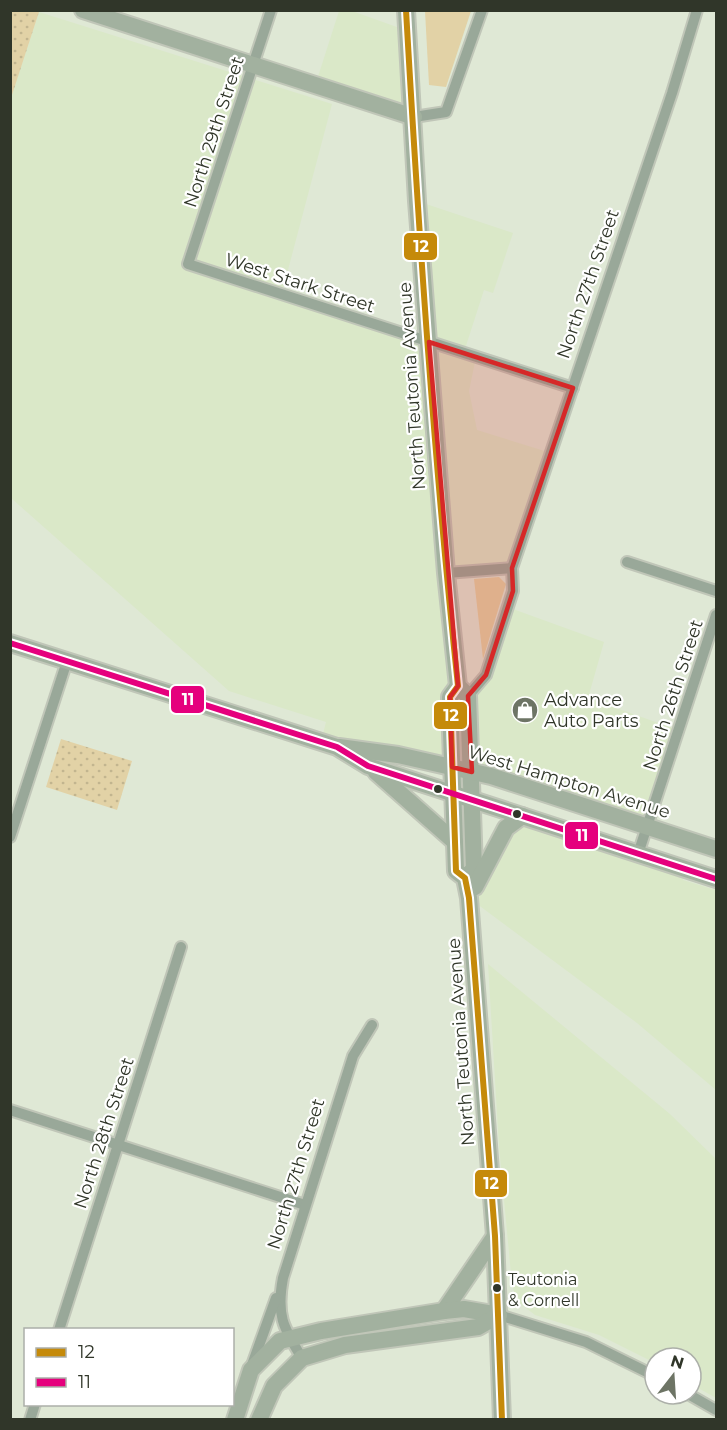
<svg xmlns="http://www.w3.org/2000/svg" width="727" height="1430" viewBox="0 0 727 1430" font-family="Montserrat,sans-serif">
  <defs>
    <pattern id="park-dots" width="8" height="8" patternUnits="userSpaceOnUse" patternTransform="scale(1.5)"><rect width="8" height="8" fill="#e2d2a6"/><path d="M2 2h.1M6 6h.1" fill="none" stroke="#c2b58f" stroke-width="1.8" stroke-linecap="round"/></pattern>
  </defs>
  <rect width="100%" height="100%" fill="#dfe8d5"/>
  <g fill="#dae8c8">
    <path d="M339 11H352L408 31 414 117 315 86Z"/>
    <path d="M39 12 332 104 280 300 365 328 366 321 428 341 417 201 513 233 493 293 484 290 464 352 476 357 469 391 477 430 551 453 512 568 446 574 460 692 482 681 507 607 604 642 588 698 678 730 647 827 491 776 321 742 326 722 229 691 11 498V97Z"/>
    <path d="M522 816 686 869 683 880 716 890V1090L637 1023 469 898Z"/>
    <path d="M488 964 670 1114 716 1159V1398L691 1384V1358H655V1363L599 1335 535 1315 517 1301 512 1285 499 1146Z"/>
  </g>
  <g fill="#e2d2a6">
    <path d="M425 11H471L446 87 429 85Z"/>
    <path d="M499 577 506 584 483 659 474 579Z"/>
  </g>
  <g fill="url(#park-dots)">
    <path d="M11 10 39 12 11 98 10 11Z"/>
    <path d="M61 739 132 761 117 810 46 787Z"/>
  </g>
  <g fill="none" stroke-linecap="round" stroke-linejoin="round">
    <defs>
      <g id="street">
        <path d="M271 10 188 264 573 388"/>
        <path d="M414 117 446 112 482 10"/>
        <path d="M627 562 716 591"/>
        <path d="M446 573 512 568"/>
        <path d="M468 696 486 675 513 591 512 568 672 93 697 10"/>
        <path d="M10 837 67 661"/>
        <path d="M638 854 716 615"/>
        <path d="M10 1110 305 1205"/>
        <path d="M499 1315 586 1342 655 1376"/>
        <path d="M59 1330 181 947"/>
        <path d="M302 1358C283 1327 276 1315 283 1278L353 1056 372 1025"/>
        <path d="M252 1365 276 1298"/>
        <path d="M688 1394 716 1410"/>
        <path d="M30 1420 35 1404"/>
      </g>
      <g id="secondary">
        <path d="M83 10 414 117"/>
        <path d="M406 10 417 201 446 573 458 686 468 696 474 869 465 878"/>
        <path d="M10 643 337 747 368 766 716 879"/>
        <path d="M458 686 450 697V705L456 871 465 878 469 898 495 1236 502 1420"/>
        <path d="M339 747 398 755 491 776 716 849"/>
        <path d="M376 772 455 842"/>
        <path d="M475 887 506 828 522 816"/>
        <path d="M444 1311 495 1236"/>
        <path d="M235 1420 251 1370 280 1341 321 1331 444 1311 464 1309 499 1315"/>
        <path d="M259 1420 274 1386 302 1358 345 1345 478 1327 499 1315"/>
      </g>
    </defs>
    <use href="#street" stroke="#c0c6b8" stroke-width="14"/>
    <use href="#secondary" stroke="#c0c6b8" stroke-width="20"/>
    <use href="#street" stroke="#99a899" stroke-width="10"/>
    <use href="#secondary" stroke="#a2b19f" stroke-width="16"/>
    <defs>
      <path id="bus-1" d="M406 10C419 236 434 461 458 686L450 697 456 871 465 878 469 898 495 1236 502 1420"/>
      <path id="bus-2" d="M10 643 337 747 368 766 716 879"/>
    </defs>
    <use href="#bus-1" stroke="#fff" stroke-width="10"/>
    <use href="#bus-2" stroke="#fff" stroke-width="10"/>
    <use href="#bus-1" stroke="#c58a0a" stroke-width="6"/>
    <use href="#bus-2" stroke="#e5007d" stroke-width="6"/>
  </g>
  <path fill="#d62828" fill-opacity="0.2" stroke="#d62828" stroke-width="4.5" stroke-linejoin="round" d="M429 342 573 388 512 568 513 591 486 675 468 696 472 772 452 767 450 697 458 686Z"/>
  <defs>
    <symbol id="shop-disc" viewBox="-11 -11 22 22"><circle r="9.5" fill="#6d7465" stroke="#fff"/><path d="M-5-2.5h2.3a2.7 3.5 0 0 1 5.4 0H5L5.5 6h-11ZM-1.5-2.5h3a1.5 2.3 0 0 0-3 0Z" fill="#fff"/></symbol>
  </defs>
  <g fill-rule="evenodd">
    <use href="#shop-disc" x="510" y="695" width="30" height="30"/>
  </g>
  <g fill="#303629" stroke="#fff" stroke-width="2">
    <circle cx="438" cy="789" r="5"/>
    <circle cx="517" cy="814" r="5"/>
    <circle cx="497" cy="1288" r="5"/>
  </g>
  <g text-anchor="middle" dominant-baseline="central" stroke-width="4.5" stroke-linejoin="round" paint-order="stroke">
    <g font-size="16" fill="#303629" stroke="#fff" text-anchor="start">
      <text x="508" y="1279">Teutonia<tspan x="508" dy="21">&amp; Cornell</tspan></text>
    </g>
    <g font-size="18" fill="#303629" stroke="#fff">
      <text transform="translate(214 132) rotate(-72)">North 29th Street</text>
      <text transform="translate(300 283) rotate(18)">West Stark Street</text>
      <text transform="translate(588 284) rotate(-71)">North 27th Street</text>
      <text transform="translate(412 386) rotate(-94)">North Teutonia Avenue</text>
      <text transform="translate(673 695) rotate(-72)">North 26th Street</text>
      <text transform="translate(569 782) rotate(17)">West Hampton Avenue</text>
      <text transform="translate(461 1042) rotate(-94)">North Teutonia Avenue</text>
      <text transform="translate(104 1133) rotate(-72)">North 28th Street</text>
      <text transform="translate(296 1174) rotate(-73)">North 27th Street</text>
    </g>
    <g font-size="18" fill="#303629" stroke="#fff" text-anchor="start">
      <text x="544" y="700">Advance<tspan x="544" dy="21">Auto Parts</tspan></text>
    </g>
  </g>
  <g stroke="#fff" stroke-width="2">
    <rect x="403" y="232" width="35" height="29" rx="6" fill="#c58a0a"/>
    <rect x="170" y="685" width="35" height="29" rx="6" fill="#e5007d"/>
    <rect x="433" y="701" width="35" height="29" rx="6" fill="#c58a0a"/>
    <rect x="564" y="821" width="35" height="29" rx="6" fill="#e5007d"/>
    <rect x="474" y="1169" width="34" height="29" rx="6" fill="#c58a0a"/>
  </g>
  <g font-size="16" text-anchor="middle" font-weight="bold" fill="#fff">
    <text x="421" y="252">12</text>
    <text x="188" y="705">11</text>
    <text x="451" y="721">12</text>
    <text x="582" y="841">11</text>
    <text x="491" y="1189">12</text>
  </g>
  <rect width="727" height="1430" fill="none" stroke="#303629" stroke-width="24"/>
  <rect x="24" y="1328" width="210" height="78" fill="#ffffff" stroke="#acafa9" stroke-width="1.5"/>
  <rect x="36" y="1348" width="30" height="9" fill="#c58a0a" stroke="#acafa9" stroke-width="1.5"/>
  <text x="78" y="1358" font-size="18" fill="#303629">12</text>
  <rect x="36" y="1378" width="30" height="9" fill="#e5007d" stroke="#acafa9" stroke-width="1.5"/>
  <text x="78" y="1388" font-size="18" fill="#303629">11</text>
  <g transform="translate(673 1376) rotate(17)"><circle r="28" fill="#ffffff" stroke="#acafa9" stroke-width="1.5"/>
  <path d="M0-4.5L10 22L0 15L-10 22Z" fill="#6d7465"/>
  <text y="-9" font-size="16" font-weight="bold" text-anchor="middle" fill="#303629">N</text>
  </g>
</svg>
